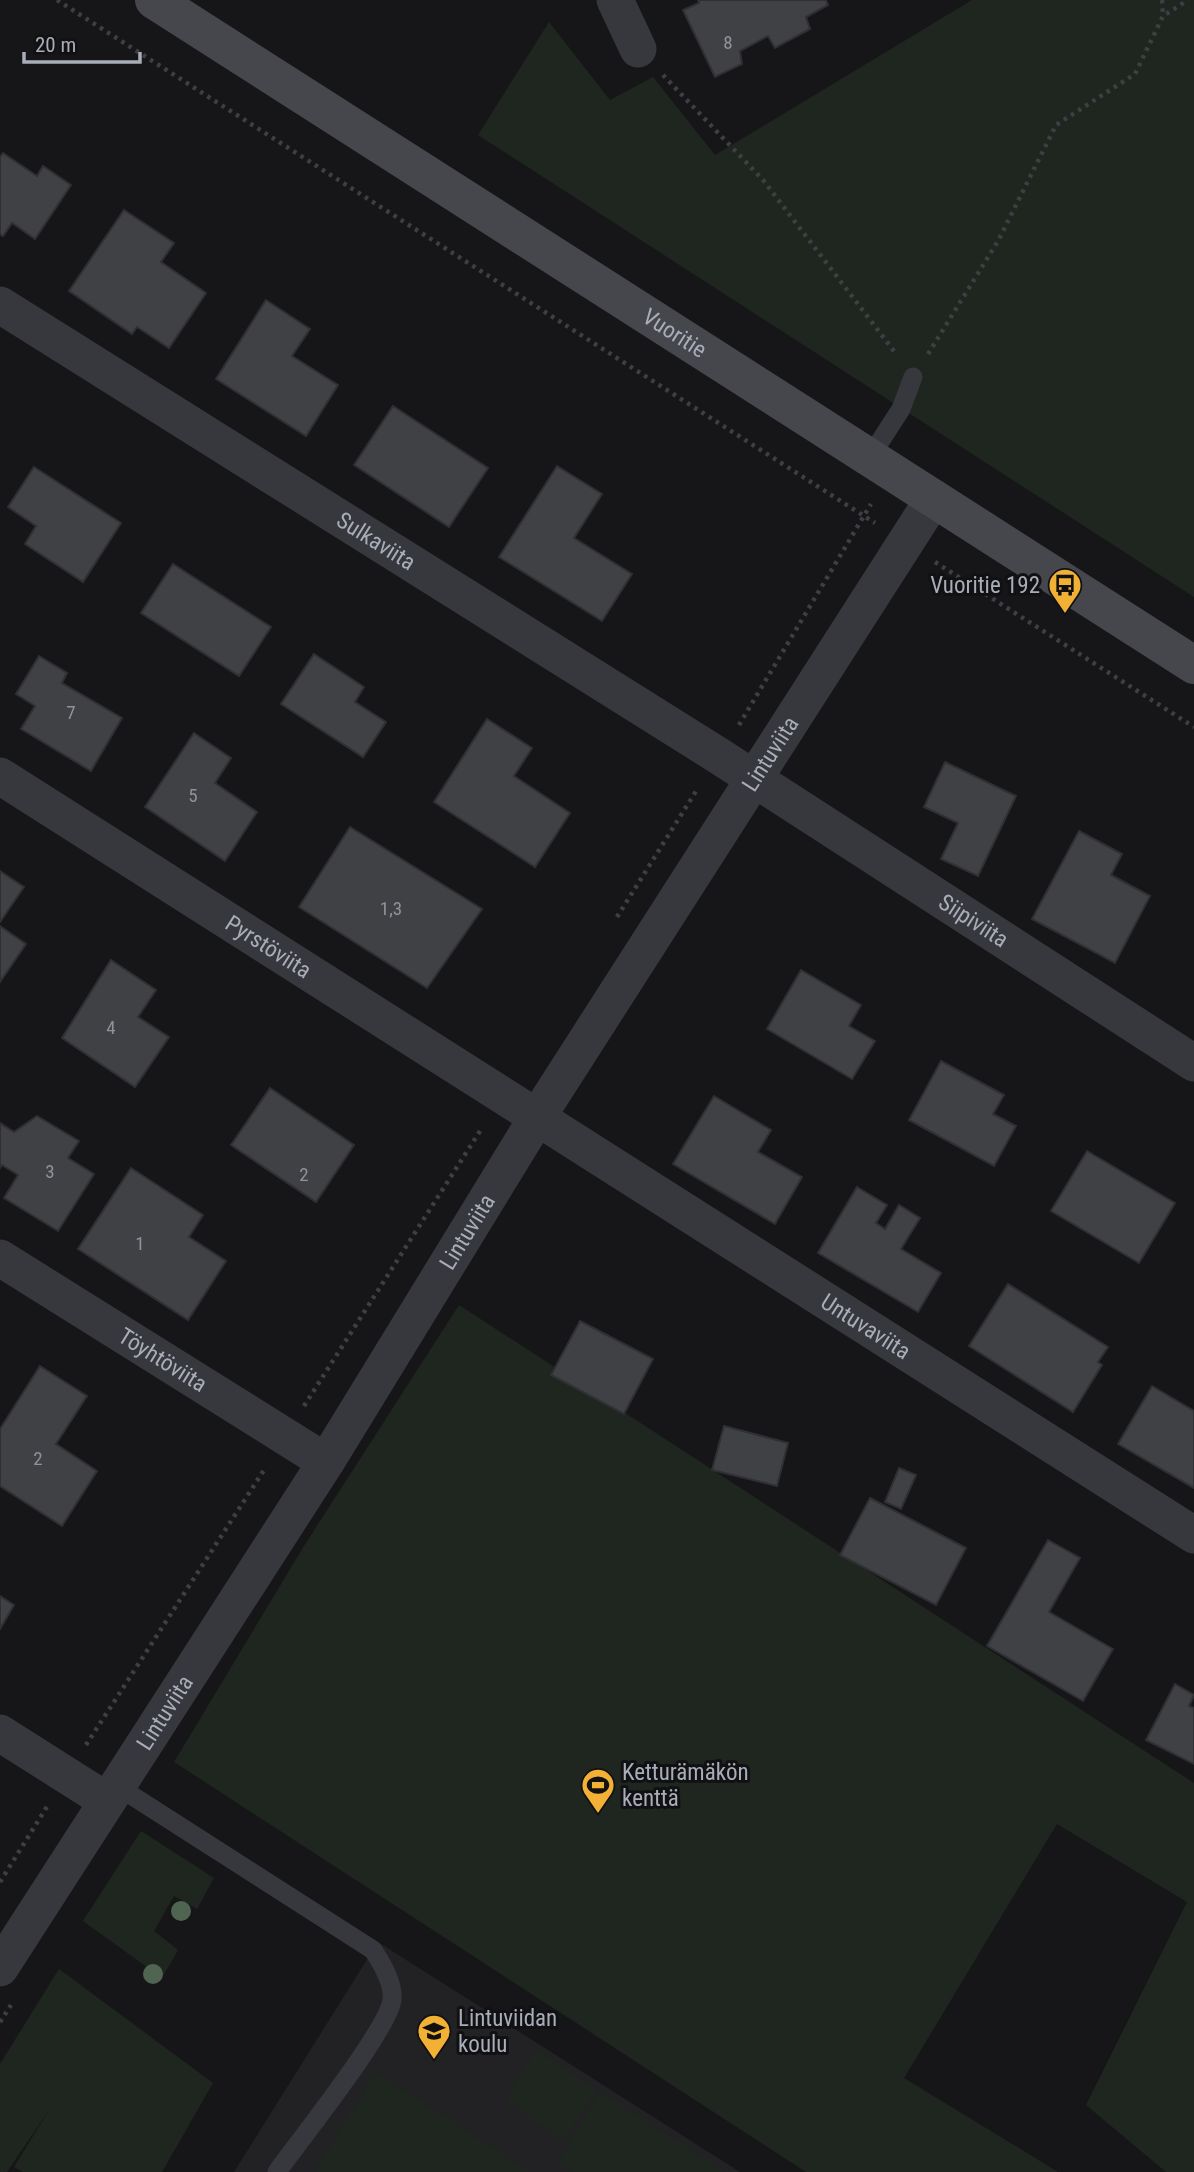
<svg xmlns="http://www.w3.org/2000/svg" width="1194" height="2172" viewBox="0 0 1194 2172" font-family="'Roboto Condensed',sans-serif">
  <rect width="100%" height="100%" fill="#161618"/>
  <path fill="#222225" d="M378 1942 740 2172H234Z"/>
  <g fill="#1e261f">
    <path d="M972 0H1194V597L478 135 549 22 610 100 653 77 715 155Z"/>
    <path d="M459 1305 1194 1783V2172H1166L1086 2105 1187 1902 1057 1824 904 2078 1058 2172H806L174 1762 304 1546Z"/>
    <path d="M141 1831 214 1878 197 1909 174 1896 154 1931 178 1950 162 1978 83 1921Z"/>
    <path d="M59 1969 213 2083 162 2172H23L14 2167 49 2110 7 2172H0V2064Z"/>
    <path d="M536 2049 597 2090 563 2142 506 2100Z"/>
    <path d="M376 2072 530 2172H314Z"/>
    <path d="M600 2092 723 2170 722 2172H572L557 2163Z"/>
  </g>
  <g fill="#404145" stroke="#303034" stroke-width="2">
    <path d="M698 0H826L828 5 806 17 810 29 775 48 768 36 740 51 742 64 715 77 683 10 699 3Z"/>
    <path d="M3 153 37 176 43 166 71 185 35 239 12 223 3 236 0 234V157Z"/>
    <path d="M124 210 174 243 161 262 206 293 169 348 137 327 132 334 69 291Z"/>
    <path d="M266 300 310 329 292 356 338 385 306 436 216 379Z"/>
    <path d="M393 406 488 468 449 527 354 465Z"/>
    <path d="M557 466 602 494 574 538 632 574 602 621 499 557Z"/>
    <path d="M34 467 121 523 83 582 25 544 36 526 8 507Z"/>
    <path d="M173 564 271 627 239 676 141 613Z"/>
    <path d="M314 654 364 687 355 702 386 722 363 757 281 704Z"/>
    <path d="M39 656 67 673 62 683 122 718 91 771 21 729 35 706 16 694Z"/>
    <path d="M487 719 532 748 514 776 570 813 535 867 434 802Z"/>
    <path d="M194 733 231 758 215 783 257 812 225 861 145 807Z"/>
    <path d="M945 762 1016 796 978 876 941 859 958 823 924 807Z"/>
    <path d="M350 827 482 909 427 988 299 907Z"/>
    <path d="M1079 831 1122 854 1111 875 1150 896 1115 963 1032 919Z"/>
    <path d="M0 871 24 887 0 922Z"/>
    <path d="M0 926 26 944 0 982Z"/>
    <path d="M111 960 156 990 138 1017 169 1037 135 1087 62 1038Z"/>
    <path d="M801 970 861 1005 849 1026 875 1041 852 1079 767 1029Z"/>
    <path d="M941 1061 1004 1095 993 1114 1016 1126 994 1166 909 1120Z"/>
    <path d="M270 1088 354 1145 316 1202 231 1145Z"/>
    <path d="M714 1096 771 1130 758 1152 802 1177 775 1224 673 1164Z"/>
    <path d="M37 1116 79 1141 68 1158 94 1174 58 1231 4 1198 18 1175 2 1165 0 1168V1123L14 1132Z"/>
    <path d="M1087 1151 1175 1203 1139 1263 1051 1211Z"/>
    <path d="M131 1168 203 1215 189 1237 226 1261 188 1320 78 1249Z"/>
    <path d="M857 1187 887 1205 876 1223 885 1229 899 1205 920 1218 901 1249 941 1273 918 1312 818 1253Z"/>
    <path d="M1008 1284 1108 1347 1098 1362 1102 1365 1073 1412 969 1346Z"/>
    <path d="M580 1321 653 1359 624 1414 551 1375Z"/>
    <path d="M40 1366 87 1396 56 1444 97 1471 62 1526 0 1486V1429Z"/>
    <path d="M1152 1386 1194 1411V1488L1118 1444Z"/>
    <path d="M724 1426 788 1443 777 1486 712 1470Z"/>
    <path d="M899 1468 916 1475 901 1509 885 1502Z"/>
    <path d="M870 1498 966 1548 936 1605 840 1555Z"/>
    <path d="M1048 1540 1080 1558 1049 1612 1113 1649 1083 1701 987 1646Z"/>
    <path d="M0 1596 14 1605 0 1629Z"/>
    <path d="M1175 1684 1194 1695 1189 1706 1194 1708V1764L1146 1740Z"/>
  </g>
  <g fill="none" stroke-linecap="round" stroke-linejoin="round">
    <g stroke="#3d3f44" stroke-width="4.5" stroke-dasharray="3.5 5" stroke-linecap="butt">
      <path d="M57 0 875 523"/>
      <path d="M1162 0 1163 16"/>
      <path d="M663 75 763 180 897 355"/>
      <path d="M928 354 998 241 1056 125 1135 74 1163 16 1188 0"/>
      <path d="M935 562 1194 727"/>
      <path d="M739 725 871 504"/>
      <path d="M617 917 698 788"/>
      <path d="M304 1406 482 1128"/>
      <path d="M86 1745 266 1467"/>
      <path d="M0 1882 48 1805"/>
      <path d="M0 2022 11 2005"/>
    </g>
    <g stroke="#37383d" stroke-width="19">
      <path d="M870 457 901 409 913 377"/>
      <path d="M117 1786 373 1950C381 1962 394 1984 392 2000 388 2030 299 2141 277 2172"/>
    </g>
    <g stroke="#37383d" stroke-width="37">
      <path d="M615 0 638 49"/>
      <path id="s1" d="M0 305 719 756 1194 1063"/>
      <path id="s2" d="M0 776 1194 1535"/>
      <path id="s3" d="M0 1258 326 1462"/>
      <path d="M0 1733 107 1801"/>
      <path id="s4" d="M0 1968 326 1462 538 1116 934 498"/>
    </g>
    <path stroke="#45474d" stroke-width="38" id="s5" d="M154 0 1194 665"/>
  </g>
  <g fill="#506452">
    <circle cx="181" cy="1911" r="10"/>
    <circle cx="153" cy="1974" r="10"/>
  </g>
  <defs>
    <symbol id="bus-pin" viewBox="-11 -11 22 30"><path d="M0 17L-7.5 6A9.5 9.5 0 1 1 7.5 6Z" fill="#f2b134" stroke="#111113"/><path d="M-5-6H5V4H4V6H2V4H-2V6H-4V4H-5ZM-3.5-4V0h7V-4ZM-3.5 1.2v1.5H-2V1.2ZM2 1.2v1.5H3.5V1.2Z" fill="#111"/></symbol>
    <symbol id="stadium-pin" viewBox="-11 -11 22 30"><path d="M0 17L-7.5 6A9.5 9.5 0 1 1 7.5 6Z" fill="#f2b134" stroke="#111113"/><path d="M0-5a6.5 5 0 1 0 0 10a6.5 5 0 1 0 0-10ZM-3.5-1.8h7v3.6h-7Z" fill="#111"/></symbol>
    <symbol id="school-pin" viewBox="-11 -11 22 30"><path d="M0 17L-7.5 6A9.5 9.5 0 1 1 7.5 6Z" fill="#f2b134" stroke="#111113"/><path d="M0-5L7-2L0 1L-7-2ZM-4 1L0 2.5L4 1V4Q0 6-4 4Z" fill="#111"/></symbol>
  </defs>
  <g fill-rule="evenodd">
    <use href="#bus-pin" x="1046" y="566" width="38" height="52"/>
    <use href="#stadium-pin" x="579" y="1766" width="38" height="52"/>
    <use href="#school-pin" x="415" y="2012" width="38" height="52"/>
  </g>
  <g text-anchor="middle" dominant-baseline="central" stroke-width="6" stroke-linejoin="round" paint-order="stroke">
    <g font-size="19" fill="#8e929b">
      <text x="728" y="42">8</text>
      <text x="71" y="712">7</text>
      <text x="193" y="795">5</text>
      <text x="391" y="908">1,3</text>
      <text x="111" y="1027">4</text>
      <text x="50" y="1171">3</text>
      <text x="304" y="1174">2</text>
      <text x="140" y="1243">1</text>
      <text x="38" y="1458">2</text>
    </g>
    <g font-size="23" fill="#a8adb8" stroke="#111113">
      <text stroke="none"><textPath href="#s5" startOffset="618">Vuoritie</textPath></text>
      <text stroke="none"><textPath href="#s1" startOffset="444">Sulkaviita</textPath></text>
      <text stroke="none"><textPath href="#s4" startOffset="1438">Lintuviita</textPath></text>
      <text stroke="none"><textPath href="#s1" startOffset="1152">Siipiviita</textPath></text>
      <text stroke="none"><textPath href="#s2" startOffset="318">Pyrstöviita</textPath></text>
      <text stroke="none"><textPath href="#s4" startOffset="872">Lintuviita</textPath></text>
      <text stroke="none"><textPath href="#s2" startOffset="1026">Untuvaviita</textPath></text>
      <text stroke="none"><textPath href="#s3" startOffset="192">Töyhtöviita</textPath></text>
      <text stroke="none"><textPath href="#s4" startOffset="304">Lintuviita</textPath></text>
    </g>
    <g font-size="23" fill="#a8adb8" stroke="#111113" text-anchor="start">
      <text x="1040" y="585" text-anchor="end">Vuoritie 192</text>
      <text x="622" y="1772">Ketturämäkön<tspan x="622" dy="26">kenttä</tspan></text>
      <text x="458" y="2018">Lintuviidan<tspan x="458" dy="26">koulu</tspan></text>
    </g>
  </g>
  <path d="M24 52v10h116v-10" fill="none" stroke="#a8adb8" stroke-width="3.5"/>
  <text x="35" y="52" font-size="21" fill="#a8adb8" stroke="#111113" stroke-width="5" paint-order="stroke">20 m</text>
</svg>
